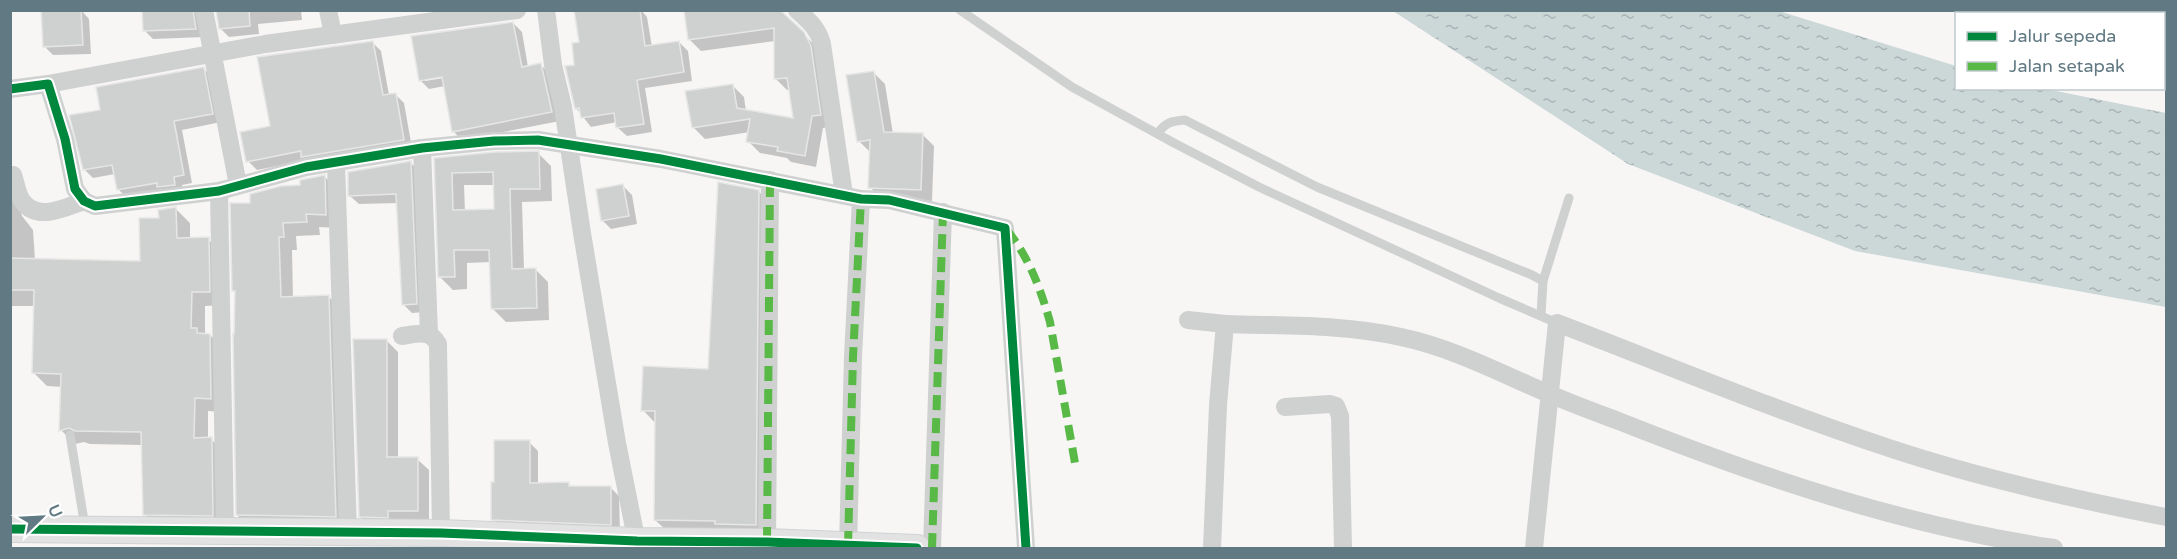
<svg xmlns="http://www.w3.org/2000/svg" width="2177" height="559" viewBox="0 0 2177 559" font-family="'Varela Round',sans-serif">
  <defs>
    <pattern id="water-ripples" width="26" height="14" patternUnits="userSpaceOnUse" patternTransform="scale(1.5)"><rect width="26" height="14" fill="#ccd7d8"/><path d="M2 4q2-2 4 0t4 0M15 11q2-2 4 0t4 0" fill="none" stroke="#a9b3b5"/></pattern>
  </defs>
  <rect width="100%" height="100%" fill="#f7f6f5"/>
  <path fill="url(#water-ripples)" d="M1393 11H1779L1956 66V88L2046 89 2166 113V307L1855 251 1628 164Z"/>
  <g fill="#0003" fill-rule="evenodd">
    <path d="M66 10H81L89 19 91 54 53 55 44 46Z"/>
    <path d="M143 10H205L204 37 153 39 144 30Z"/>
    <path d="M216 10H301L302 20 258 24 259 34 229 37 220 28Z"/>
    <path d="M624 10H641L647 17 652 47 679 42 688 51 692 81 645 88 652 132 627 136 618 128 617 122 591 127 576 108V66L581 43Z"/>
    <path d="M686 10 799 29 818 49 832 126 823 128 816 167 791 162 787 158 760 153 748 141 750 132 705 139 693 127 732 85 744 97 746 111 795 119 791 90H787L775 78V41L701 51 689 39Z"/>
    <path d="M513 23 522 32 528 67 541 65 550 74 560 121 462 140 453 131 445 86 429 89 420 80ZM449 74 450 77 425 81V78Z"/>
    <path d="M372 42 381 51 389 95 395 94 404 103 412 148 306 160 257 170 248 161 271 127Z"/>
    <path d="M203 68 212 77 221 122 182 130 192 183 182 185 183 193 127 198 118 189 115 174 93 178 84 169 102 111Z"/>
    <path d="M874 73 885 84 893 134 923 135 934 146 932 201 881 199 870 187 871 153 859 141Z"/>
    <path d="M538 153 551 166 552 201 522 202 524 270 535 269 548 282 549 320 506 322 492 308 491 262 467 263V289L453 290 440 277 435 160ZM464 185H495L496 211 465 212Z"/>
    <path d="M411 163 419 172 425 312 412 313 403 304 398 203 359 204 350 196Z"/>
    <path d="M10 172 22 216 33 230 35 260 142 262 160 219 176 209 190 223V239H208L222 253 223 305 205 306V335H210L224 349 225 412 208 411V439H211L225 453 227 529H159L145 515 143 445 90 444 84 442 75 444 61 430 62 387 47 386 33 372 35 306H10Z"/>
    <path d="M325 177 338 190 339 228 319 227 320 235 296 236 297 250H292L293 298 328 296 342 310 349 530 251 528 237 515V294L234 291 252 204Z"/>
    <path d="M623 186 632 195 637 224 611 229 602 220Z"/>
    <path d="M758 191 771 204 768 539 668 532 655 520 656 424 643 410 710 370Z"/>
    <path d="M386 340 398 352V459H417L429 470V522L372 528 360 517Z"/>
    <path d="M529 442 538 451V484H569L572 488 610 487 619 496 620 533 502 528 493 519 496 483Z"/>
  </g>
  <g fill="#cfd1d1" stroke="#e6e6e5" stroke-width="1.5" fill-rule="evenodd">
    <path d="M41 10H81L83 45 43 47Z"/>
    <path d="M142 10H193L196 29 143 31Z"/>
    <path d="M216 10H249L250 26 219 29Z"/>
    <path d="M574 10H640L645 46 679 41 684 72 637 80 644 124 616 128 614 113 581 118 579 108 575 109 565 66 574 65 572 43 579 42Z"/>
    <path d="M684 10H780L804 32 811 46 821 115 812 116 805 156 777 151 778 147 746 142 750 119 692 128 685 91 733 84 737 108 793 118 787 78 774 79V28L688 40Z"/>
    <path d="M513 22 522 67 541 63 552 112 452 132 442 77 419 81 411 36Z"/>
    <path d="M373 41 383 95 396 93 404 140 301 157V151L246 162 240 132 270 126 257 57Z"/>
    <path d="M204 67 213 114 174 121 184 175 174 177 175 185 157 187V183L117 190 112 165 83 170 69 115 100 110 96 87Z"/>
    <path d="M874 71 884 132 923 133 921 190 868 188 870 140 857 142 846 75Z"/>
    <path d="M539 151 540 189H510L512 269 536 268 537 308 491 309 489 250H454L455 277H438L434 158 495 152ZM493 172 494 209 453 210 452 173Z"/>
    <path d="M411 161 417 304 402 305 396 194 348 196V172Z"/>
    <path d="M325 175 326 215 306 214 307 222 283 223 284 237H279L281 297 329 295 336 517 236 515 233 334H234L235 291H232L230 203H250V194L281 186 300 185V180Z"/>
    <path d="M718 182 759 190 756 525 715 524V521L654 520 655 411H641L643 366 708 369Z"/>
    <path d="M623 184 629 216 601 221 596 189Z"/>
    <path d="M176 207 177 238 209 237 210 292H192L191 328H197V333L210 334 211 399 195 398 194 438 212 437 213 516 143 515 141 432 75 431 69 428 59 431 61 374 32 373 34 290H10V258L140 261 139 218H159L158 210Z"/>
    <path d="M353 339H387V457H418V511H388V518L359 517Z"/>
    <path d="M494 440H530V483L569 482V486H611V525L491 520V482H494Z"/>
  </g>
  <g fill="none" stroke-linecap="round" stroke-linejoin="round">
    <defs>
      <path id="secondary" d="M10 529 441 533 637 541 767 542 917 548"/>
    </defs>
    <use href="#secondary" stroke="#d0d3d4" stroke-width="28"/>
    <g stroke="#cfd0d0" stroke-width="9">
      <path d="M960 10 1072 87 1174 143 1259 187 1499 298 1557 323"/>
      <path d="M1158 133C1166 122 1172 121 1185 120L1317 187 1532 275 1543 281 1541 315"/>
      <path d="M1543 281 1569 198"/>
      <path d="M70 435 85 527"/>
    </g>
    <g stroke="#cfd0d0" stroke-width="18">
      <path d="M204 10 238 185"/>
      <path d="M328 10 333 35"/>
      <path d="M546 10 553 65 563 107 582 233 617 443 638 548"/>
      <path d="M797 10C809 21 818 28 822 44L844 195"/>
      <path d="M48 84 265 44 517 10"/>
      <path d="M10 89 48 84 65 139 75 189 84 201 95 206 219 191 306 167 422 148 494 141 538 140 661 159 861 199 889 200 1005 228 1026 548"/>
      <path d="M422 148 429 334"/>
      <path d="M336 163 348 531"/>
      <path d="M13 175C16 183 17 195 23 202 38 222 66 207 84 201"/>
      <path d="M219 191 225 531"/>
      <path d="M1188 320 1225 324 1218 405 1212 548"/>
      <path d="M1225 324C1283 326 1344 324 1401 337 1453 348 1500 373 1549 394 1571 403 1594 412 1616 420 1757 476 1904 526 2054 548"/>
      <path d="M402 336C416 334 430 329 438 344L441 533"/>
      <path d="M1285 407 1330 404 1336 406 1340 416 1343 548"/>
      <path d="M767 542 770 180"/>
      <path d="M848 546 853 357 861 199"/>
      <path d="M932 548 943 212"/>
      <path d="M1534 548 1557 323C1667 365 1777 411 1889 448 1979 478 2073 499 2166 517"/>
    </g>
    <use href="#secondary" stroke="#e2e2e2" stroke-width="26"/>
    <g stroke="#58b947" stroke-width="8" stroke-dasharray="15 8" stroke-linecap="butt">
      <path d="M1007 230C1029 258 1040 287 1050 322L1075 463"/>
      <path d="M767 542 770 180"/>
      <path d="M848 546 853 357 861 199"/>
      <path d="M932 548 943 212"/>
    </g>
    <defs>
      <g id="cycleway">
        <path d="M10 89 48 84 65 139 75 189 84 201 95 206 219 191 306 167 422 148 494 141 538 140 661 159 861 199 889 200 1005 228 1026 548"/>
        <path d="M10 529 441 533 637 541 767 542 917 548"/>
      </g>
    </defs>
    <use href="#cycleway" stroke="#fff" stroke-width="13"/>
    <use href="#cycleway" stroke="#00873e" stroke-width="9"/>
  </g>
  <rect width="2177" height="559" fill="none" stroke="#607982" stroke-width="24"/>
  <rect x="1955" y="12" width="210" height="78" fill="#ffffff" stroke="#bfc9cd" stroke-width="1.5"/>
  <rect x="1967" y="32" width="30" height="9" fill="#00873e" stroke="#bfc9cd" stroke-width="1.5"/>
  <text x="2009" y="42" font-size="18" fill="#607982">Jalur sepeda</text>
  <rect x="1967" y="62" width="30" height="9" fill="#58b947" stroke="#bfc9cd" stroke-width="1.5"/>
  <text x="2009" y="72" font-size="18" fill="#607982">Jalan setapak</text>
  <g transform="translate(42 517) rotate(66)" stroke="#ffffff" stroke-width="4.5" paint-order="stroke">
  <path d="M0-4.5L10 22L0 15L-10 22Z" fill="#607982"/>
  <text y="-9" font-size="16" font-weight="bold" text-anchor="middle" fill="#607982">U</text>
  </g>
</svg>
